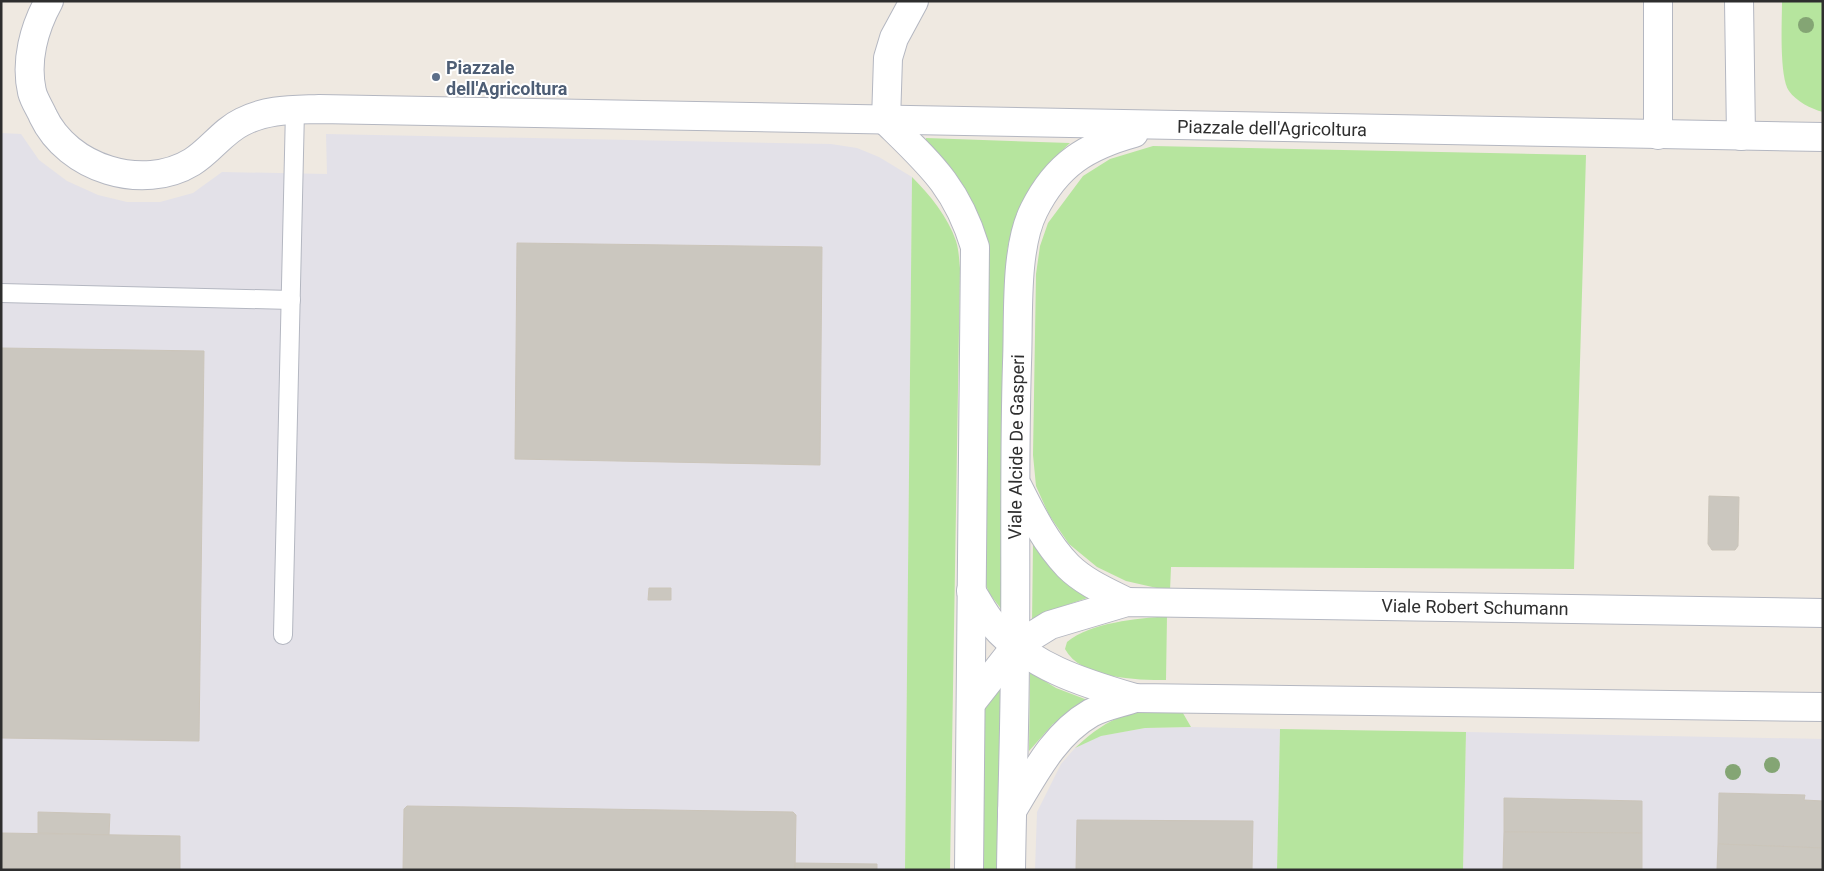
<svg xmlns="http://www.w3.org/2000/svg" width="1824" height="871" viewBox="0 0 1824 871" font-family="Roboto,sans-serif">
  <rect width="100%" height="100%" fill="#efe9e1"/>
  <g fill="#e3e1e8">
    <path d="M1 133 21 134 39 160 67 181 98 195 127 202H160L193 193 222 172 327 174 326 134 831 144 857 148 879 157 912 177 905 870H1Z"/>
    <path d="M1191 727 1280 729 1277 870H1035L1037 812 1061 764 1075 748 1100 736 1145 728Z"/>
    <path d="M1466 732 1823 739V870H1463Z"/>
  </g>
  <g fill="#b6e59e">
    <path d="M1782 1H1823V112C1811 109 1796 101 1789 91 1779 77 1782 21 1782 1Z"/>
    <path d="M926 138 1070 143C1037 173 1014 207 1007 252L1002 610 989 593 985 582 988 248C979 203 956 174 925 142Z"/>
    <path d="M1153 146 1586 155 1574 569 1171 567 1170 591 1126 581 1097 567 1069 544 1049 515 1036 486 1033 455 1036 274 1040 246 1048 223 1083 176 1110 159Z"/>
    <path d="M912 177C930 195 948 217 956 241 959 250 959 260 960 268L950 870H905Z"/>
    <path d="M1033 543C1046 567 1066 584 1090 597L1055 609 1032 623Z"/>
    <path d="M1167 616 1166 680C1137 680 1081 679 1065 649L1067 642C1091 622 1137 619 1167 616Z"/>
    <path d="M1030 672 1056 688 1090 701 1053 724 1029 751Z"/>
    <path d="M1001 684 998 870H981L984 706Z"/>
    <path d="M1180 708 1191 727 1145 728 1101 736 1075 748C1112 714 1131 710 1180 708Z"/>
    <path d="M1280 729 1466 732 1463 870H1277Z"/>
  </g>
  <g fill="#cbc7bf" stroke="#cbc5ba">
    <path d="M517 243 822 247 820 465 515 459Z"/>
    <path d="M1 348 204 351 199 741 1 738Z"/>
    <path d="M1709 496 1739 497 1738 546 1735 550H1712L1708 544Z"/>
    <path d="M649 588H671V600H648Z"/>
    <path d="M1719 793 1805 795 1804 800 1823 801V848L1718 844Z"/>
    <path d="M1504 798 1642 801V833L1504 832Z"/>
    <path d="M407 806 793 812 796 815 795 870H403L404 809Z"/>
    <path d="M38 812 110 814 109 835 38 833Z"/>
    <path d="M1077 820 1253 821 1252 870H1076Z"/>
    <path d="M1504 832 1642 833V870H1503Z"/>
    <path d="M1 833 180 836V870H1Z"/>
    <path d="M1718 844 1823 848V870H1717Z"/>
    <path d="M795 863 877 864V870H795Z"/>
  </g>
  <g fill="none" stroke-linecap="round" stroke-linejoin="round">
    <defs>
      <g id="lane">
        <path d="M1 293 291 300"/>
        <path d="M283 635 295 110"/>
      </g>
      <g id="street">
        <path d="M49 1C34 28 25 61 32 92 34 100 40 109 43 116 68 169 143 192 192 162 210 151 223 131 242 122 267 109 292 110 319 109L1823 137"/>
        <path d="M1658 1V135"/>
        <path d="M1739 1 1741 136"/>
        <path d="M886 121C930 164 957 187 975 247L969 870"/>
        <path d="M886 121 888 58 894 38 914 1"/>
        <path d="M1018 487C1032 515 1046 543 1068 566 1084 582 1107 592 1127 602"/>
        <path d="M971 591C978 601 984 614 992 623 1028 666 1083 683 1135 698L1823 707"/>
        <path d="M972 702 1016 646 1050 625 1127 602 1823 613"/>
        <path d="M1012 811C1034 775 1053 735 1091 713 1104 706 1121 703 1135 698"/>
        <path d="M1011 870C1012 795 1015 721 1015 647 1016 552 1014 458 1017 363 1019 319 1014 249 1034 210 1057 164 1087 146 1134 133"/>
      </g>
    </defs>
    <use href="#lane" stroke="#b4b7c1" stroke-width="20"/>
    <use href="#street" stroke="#b4b7c1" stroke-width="30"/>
    <use href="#lane" stroke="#fff" stroke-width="18"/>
    <use href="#street" stroke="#fff" stroke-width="28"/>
  </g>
  <g fill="#84a574">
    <circle cx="1806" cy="25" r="8"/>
    <circle cx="1772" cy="765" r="8"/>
    <circle cx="1733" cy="772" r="8"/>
  </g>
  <circle fill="#5c6f8a" stroke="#fff" stroke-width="2" cx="436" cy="77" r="5"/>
  <g text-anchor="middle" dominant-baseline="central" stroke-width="4" stroke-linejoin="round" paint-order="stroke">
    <g font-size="18" font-weight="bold" fill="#4e5e75" stroke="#fff" text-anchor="start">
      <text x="446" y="67">Piazzale<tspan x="446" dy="21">dell'Agricoltura</tspan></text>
    </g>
    <g font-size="18" fill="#2e2e2e" stroke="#fff">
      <text transform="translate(1272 128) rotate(1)">Piazzale dell'Agricoltura</text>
      <text transform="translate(1016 447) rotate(-89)">Viale Alcide De Gasperi</text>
      <text transform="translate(1475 607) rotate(1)">Viale Robert Schumann</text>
    </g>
  </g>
  <rect width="1824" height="871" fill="none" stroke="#2e2e2e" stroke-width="5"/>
</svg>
